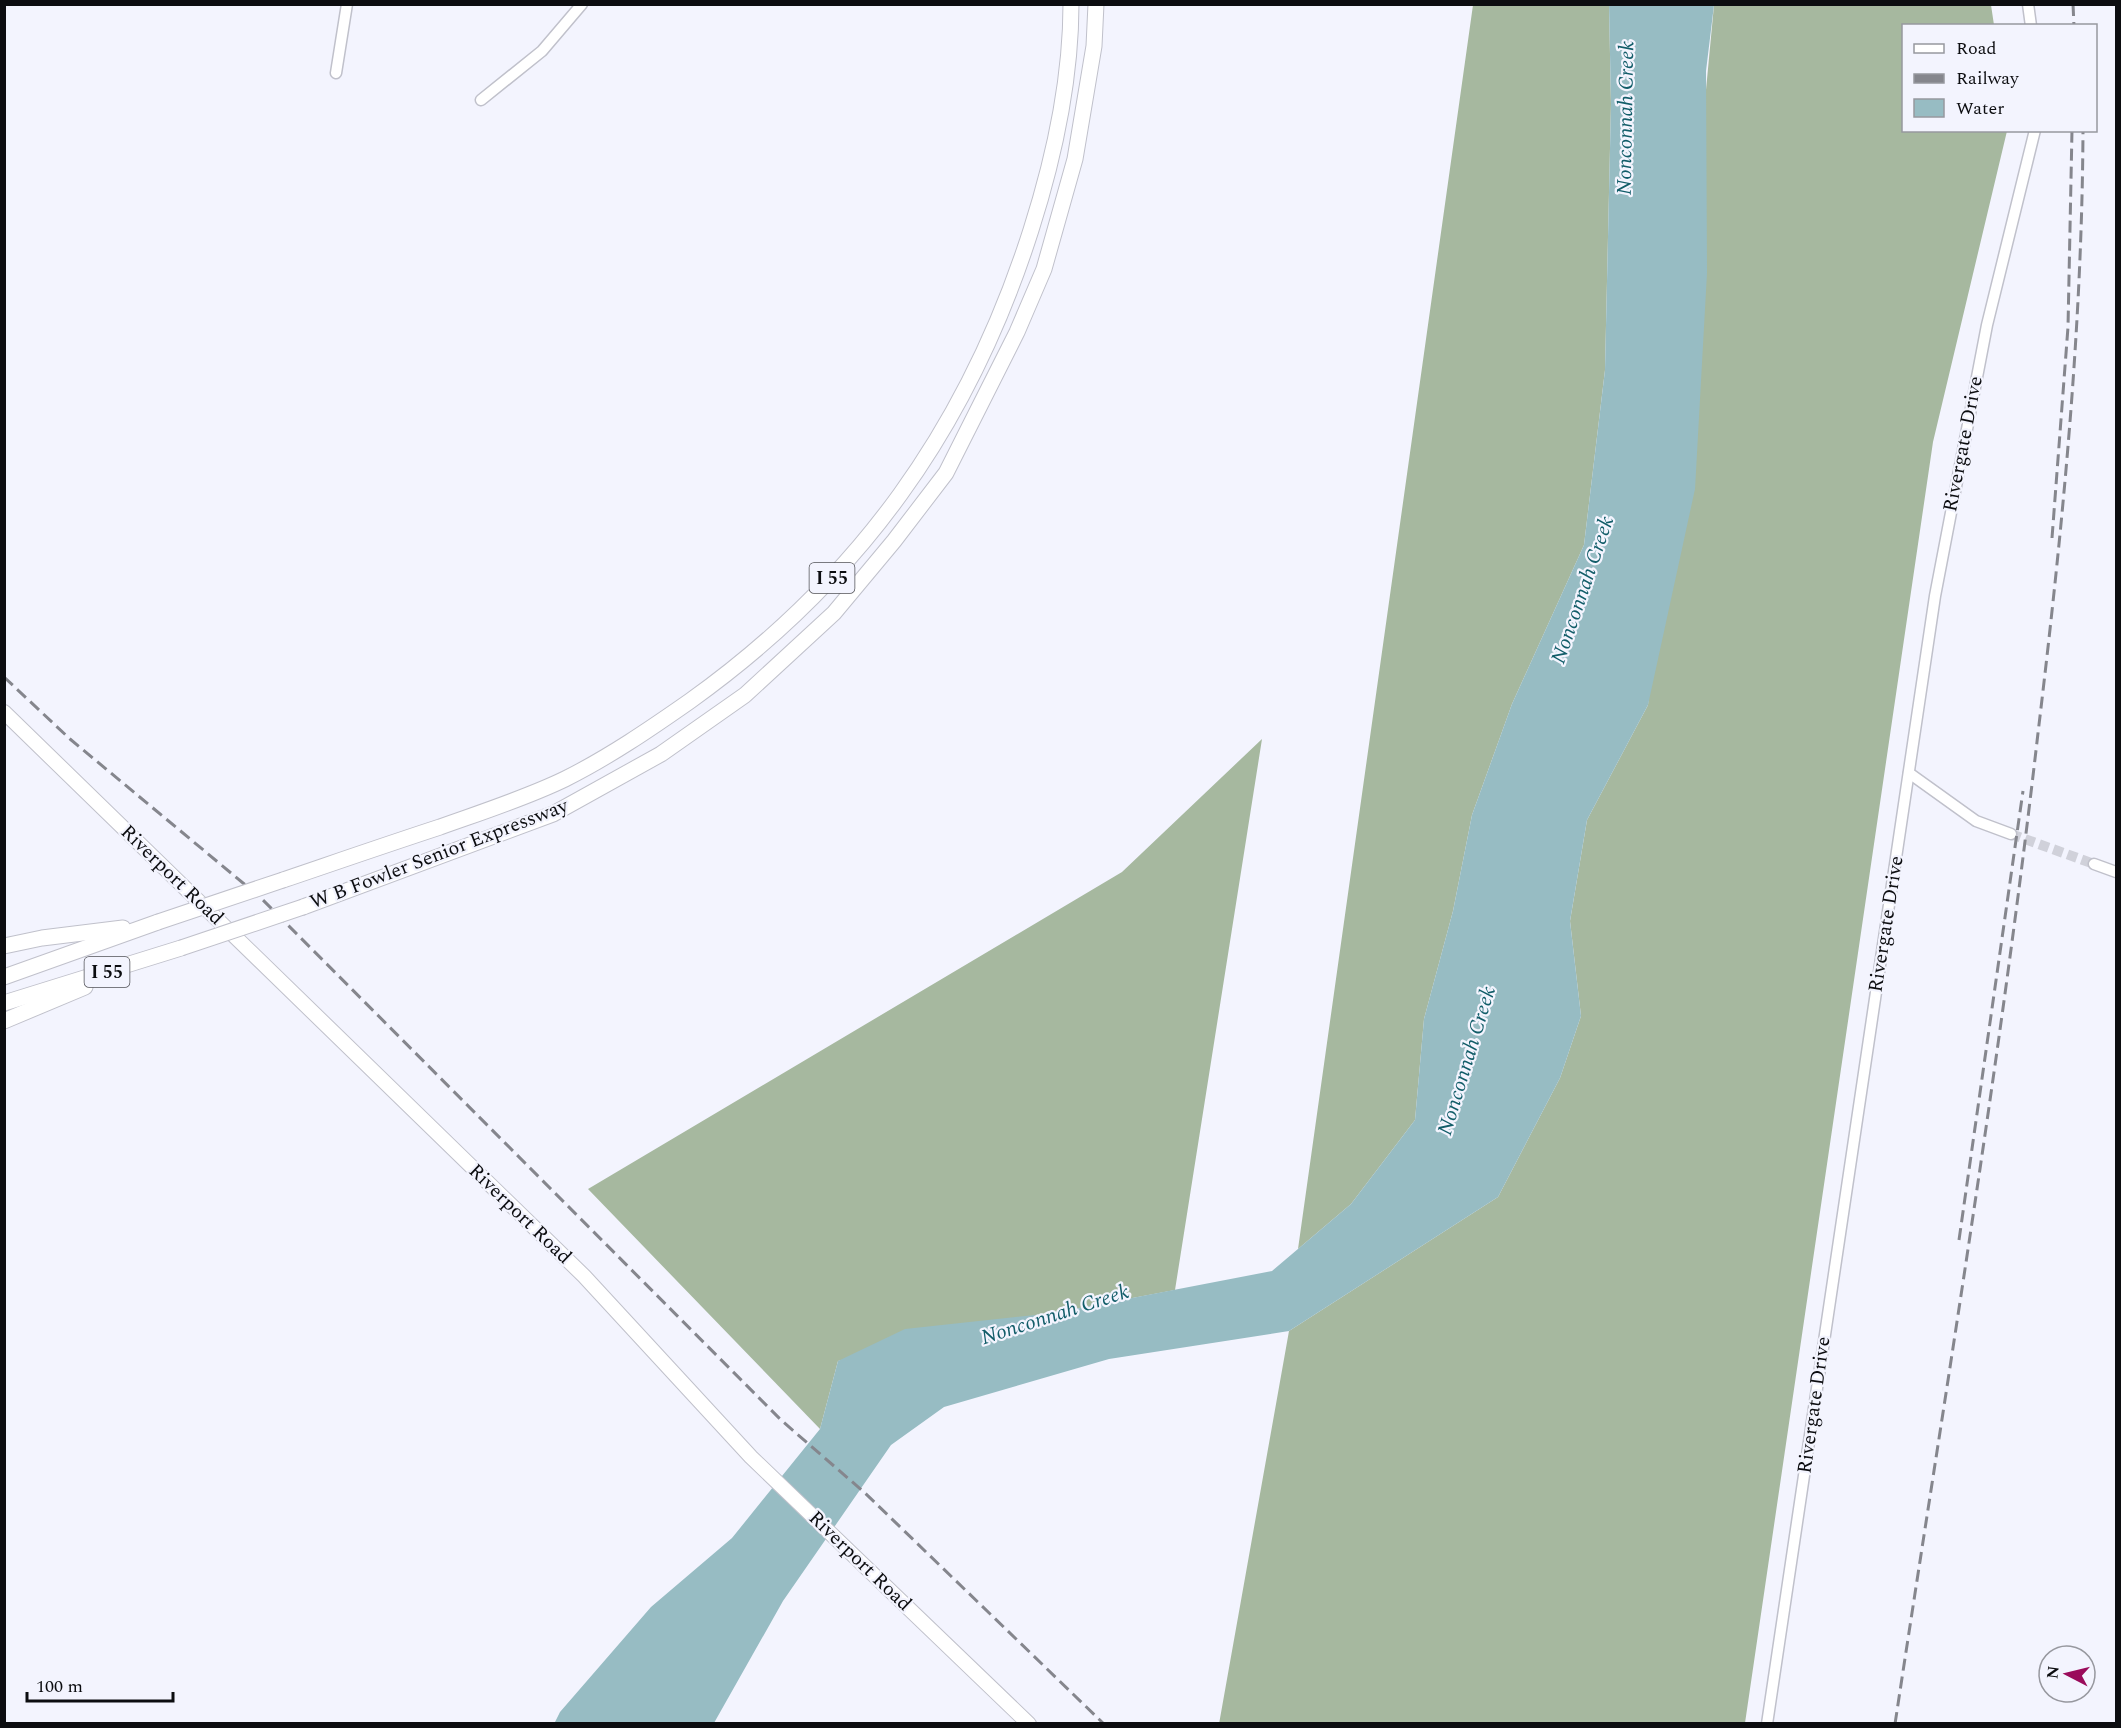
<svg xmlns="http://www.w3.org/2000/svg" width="2121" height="1728" viewBox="0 0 2121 1728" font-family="Spectral,serif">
  <rect width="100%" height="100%" fill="#f3f4fe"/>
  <g fill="#a6b89f">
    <path d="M1473 5H1609L1611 104 1605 370 1584 545 1512 704 1472 815 1453 911 1424 1019 1415 1120 1351 1204 1298 1249Z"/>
    <path d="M1714 5H1991L1994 25 1904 26V130L2007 131 1933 442 1745 1723 1219 1724 1289 1331 1498 1197 1560 1078 1581 1016 1570 921 1587 820 1648 705Z"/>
    <path d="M1262 739 1175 1290 1053 1313 838 1361 820 1429 588 1189 1122 872Z"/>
  </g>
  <path fill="#97bcc3" d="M1609 5H1714L1706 71 1707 273 1695 489 1648 705 1587 820 1570 921 1581 1016 1560 1078 1498 1197 1289 1331 1109 1359 944 1407 891 1445 783 1601 714 1723 554 1724 560 1712 651 1607 732 1538 820 1429 838 1361 905 1329 1054 1313 1272 1271 1351 1204 1415 1120 1424 1019 1453 911 1472 815 1512 704 1584 545 1605 370 1611 104Z"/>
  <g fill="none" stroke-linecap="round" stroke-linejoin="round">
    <path stroke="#d0d1da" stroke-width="10" stroke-dasharray="10 5" stroke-linecap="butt" d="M2011 834 2094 864"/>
    <defs>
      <g id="minor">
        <path d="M2028 4 2031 26"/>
        <path d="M336 73 347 4"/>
        <path d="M481 100 542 51 582 4"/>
        <path d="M1909 773 1976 821 2011 834"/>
        <path d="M2094 864 2116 872"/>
        <path d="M1767 1724 1935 596 1987 325 2035 130"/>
      </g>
      <path id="major" d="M4 712 584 1276 751 1457 1029 1724"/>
      <g id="highway">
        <path d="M283 880C336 862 388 844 440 827 482 812 526 798 565 779 609 757 650 729 690 701 859 580 968 428 1031 230 1054 158 1071 80 1071 4"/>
        <path d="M303 907 553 814 661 754 745 695 834 613 894 541 946 473 1017 332 1044 269 1075 159 1094 46 1096 4"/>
        <path d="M4 946 42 938 123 928"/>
        <path d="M4 977 158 922"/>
        <path d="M4 1003 181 948"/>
        <path d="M4 1021 85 987"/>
      </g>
    </defs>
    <use href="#minor" stroke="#c0c1cb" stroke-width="13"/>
    <use href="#major" stroke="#c0c1cb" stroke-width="16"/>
    <use href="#highway" stroke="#c0c1cb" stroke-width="17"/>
    <use href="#minor" stroke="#fff" stroke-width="10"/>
    <use href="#major" stroke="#fff" stroke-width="14"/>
    <use href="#highway" stroke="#fff" stroke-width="15"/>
    <g stroke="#85868d" stroke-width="3" stroke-dasharray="12 6" stroke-linecap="butt">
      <path d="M2073 4 2074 26"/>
      <path d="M2052 538 2068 327 2072 130"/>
      <path d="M4 677 70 739 261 898 781 1420 865 1493 1104 1724"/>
      <path d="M1959 1240 2023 791"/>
      <path d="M1895 1724C1945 1394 2000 1065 2038 733 2062 533 2082 333 2083 130"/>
    </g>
    <defs>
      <g id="highway-bridge">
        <path d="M158 922 283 880"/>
        <path d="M181 948 303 907"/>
      </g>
    </defs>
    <use href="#highway-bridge" stroke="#c0c1cb" stroke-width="17" stroke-linecap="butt"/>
    <use href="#highway-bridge" stroke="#fff" stroke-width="15"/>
  </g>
  <g text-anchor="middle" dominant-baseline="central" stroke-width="4.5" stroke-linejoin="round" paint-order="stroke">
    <g fill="#f3f4fe" stroke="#515257" stroke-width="1.5">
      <rect x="809.5" y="563" width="45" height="30" rx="4.5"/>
      <rect x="84.5" y="957" width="45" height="30" rx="4.5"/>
    </g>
    <g font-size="18" font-weight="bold" fill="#0c0d10">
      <text x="832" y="578">I 55</text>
      <text x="107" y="972">I 55</text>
    </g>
    <g font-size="20" fill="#0c0d10" stroke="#f3f4fe">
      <text transform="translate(1963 444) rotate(-79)">Rivergate Drive</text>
      <text transform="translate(439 854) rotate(-21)">W B Fowler Senior Expressway</text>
      <text transform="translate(172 875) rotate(44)">Riverport Road</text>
      <text transform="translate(1886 924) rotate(-81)">Rivergate Drive</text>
      <text transform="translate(520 1214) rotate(44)">Riverport Road</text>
      <text transform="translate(1814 1405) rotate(-82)">Rivergate Drive</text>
      <text transform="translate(860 1561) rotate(44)">Riverport Road</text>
    </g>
    <g font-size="21" font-style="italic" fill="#125d69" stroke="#f3f4fe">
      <text transform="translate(1626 118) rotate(-89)">Nonconnah Creek</text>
      <text transform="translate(1583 590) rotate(-71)">Nonconnah Creek</text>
      <text transform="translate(1467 1061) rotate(-73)">Nonconnah Creek</text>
      <text transform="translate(1055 1315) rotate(-18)">Nonconnah Creek</text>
    </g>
  </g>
  <rect width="2121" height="1728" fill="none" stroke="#0c0d10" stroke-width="12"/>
  <rect x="1902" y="24" width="195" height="108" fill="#f3f4fe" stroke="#97989f" stroke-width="1.5"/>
  <rect x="1914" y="44" width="30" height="9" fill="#ffffff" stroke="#97989f" stroke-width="1.5"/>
  <text x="1956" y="54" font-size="18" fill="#0c0d10">Road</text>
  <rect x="1914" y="74" width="30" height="9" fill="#85868d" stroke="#97989f" stroke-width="1.5"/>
  <text x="1956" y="84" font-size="18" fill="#0c0d10">Railway</text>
  <rect x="1914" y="99" width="30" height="18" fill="#97bcc3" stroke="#97989f" stroke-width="1.5"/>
  <text x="1956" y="114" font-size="18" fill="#0c0d10">Water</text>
  <g transform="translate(2067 1674) rotate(277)"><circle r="28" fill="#f3f4fe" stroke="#97989f" stroke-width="1.5"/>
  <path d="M0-4.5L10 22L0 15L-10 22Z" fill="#9a0b5b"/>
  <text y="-9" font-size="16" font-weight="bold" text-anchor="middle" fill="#0c0d10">N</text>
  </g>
  <path d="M27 1692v9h146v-9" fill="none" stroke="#0c0d10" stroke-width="3"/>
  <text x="36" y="1692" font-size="18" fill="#0c0d10" stroke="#f3f4fe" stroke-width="4.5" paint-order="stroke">100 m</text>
</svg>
